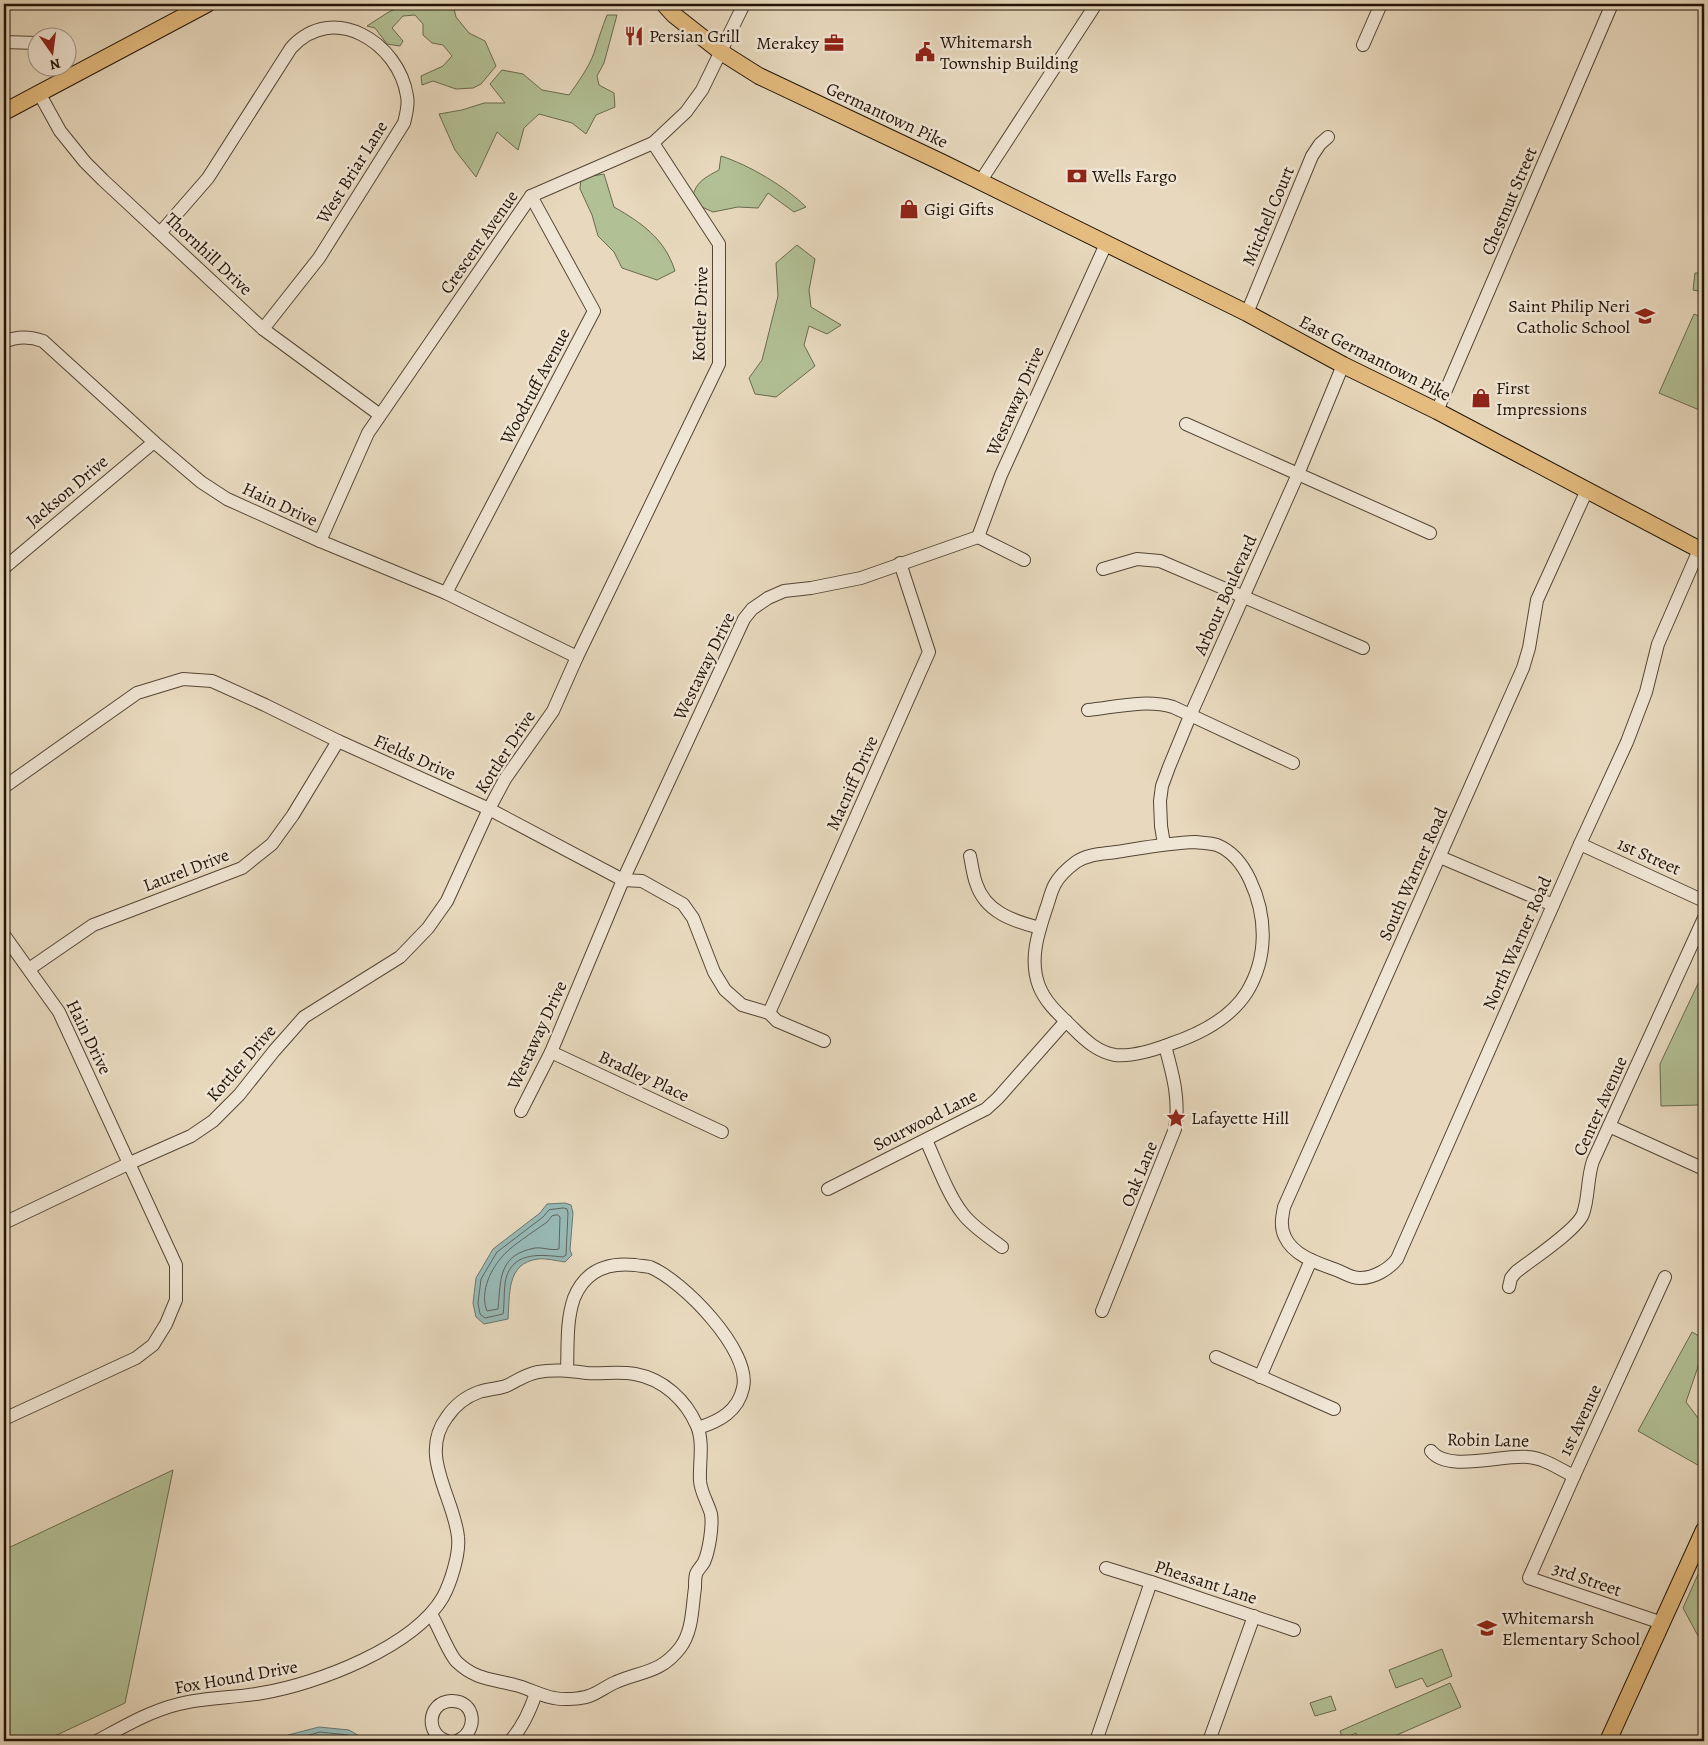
<svg xmlns="http://www.w3.org/2000/svg" width="1708" height="1745" viewBox="0 0 1708 1745" font-family="Alegreya,serif">
  <rect width="100%" height="100%" fill="#e8d9be"/>
  <filter id="stains"><feTurbulence type="fractalNoise" baseFrequency=".004" numOctaves="4"/><feColorMatrix values="0 0 0 0 .2 0 0 0 0 .09 0 0 0 0 .02 0 0 0 .5 -.17"/></filter>
  <radialGradient id="worn" r=".72"><stop offset=".6" stop-color="#630" stop-opacity="0"/><stop offset="1" stop-color="#630" stop-opacity=".3"/></radialGradient>
  <g fill="#b2c095" stroke="#6a6a4e">
    <path d="M405 4H453L456 17 469 33 485 41 496 66 481 84 473 88 456 89 433 81 422 85 421 76 443 66 452 56 443 45 432 43 423 35V24L415 15 403 16 392 28 403 41 400 46 387 44 375 28 367 26 387 13Z"/>
    <path d="M607 15H617L604 63 597 76 599 85 614 93 615 107 596 115 586 134 572 123 539 114 524 128 518 150 497 132 476 177 455 150 439 114 462 110 484 103H505L490 84 502 70 523 74 542 90 569 95C578 82 588 69 594 53 598 40 602 28 607 15Z"/>
    <path d="M721 156C749 165 786 187 806 207L794 212 768 193 758 208 738 207 713 212 691 202C695 183 702 179 719 170Z"/>
    <path d="M604 174 614 207C642 223 665 239 675 271L657 280 622 268 614 252 598 236 592 215 580 189 581 178Z"/>
    <path d="M797 245 815 259 809 290 811 307 841 325 827 334 809 326 804 345 815 366 776 397 755 394 749 378 762 360 778 296 776 263Z"/>
    <path d="M1702 269 1704 270V292L1693 290 1695 273H1700Z"/>
    <path d="M1694 314 1704 318V412L1659 393Z"/>
    <path d="M1704 971V1092L1699 1105 1661 1106 1660 1064Z"/>
    <path d="M1692 1332 1704 1339V1349L1686 1402 1704 1426V1459L1703 1468 1638 1431Z"/>
    <path d="M173 1470 125 1703 44 1741H4V1550Z"/>
    <path d="M1704 1561V1647L1683 1608Z"/>
    <path d="M1442 1649 1452 1676 1427 1687 1422 1678 1396 1688 1389 1670Z"/>
    <path d="M1450 1683 1461 1707 1383 1741H1359L1356 1733 1343 1739 1340 1731Z"/>
    <path d="M1331 1696 1336 1710 1315 1716 1310 1703Z"/>
  </g>
  <g fill="#98b9b6" stroke="#697770">
    <path d="M565 1203 571 1205 573 1213 570 1250 572 1255 565 1262C557 1261 546 1258 538 1259 506 1263 510 1295 508 1319L484 1324 476 1317 473 1303 476 1278 493 1249 540 1213 547 1204Z"/>
    <path d="M319 1727 349 1730 368 1741H279L288 1735Z"/>
  </g>
  <g fill="none" stroke-linecap="round" stroke-linejoin="round">
    <g stroke="#5d665e" stroke-width="1">
      <path d="M564 1208 567 1209 568 1213 566 1255 563 1257C543 1255 516 1251 507 1275 503 1286 505 1302 503 1314L485 1318 480 1314 478 1303 481 1279 497 1252 543 1217 549 1210Z"/>
      <path d="M558 1215 560 1217 559 1249C551 1251 543 1247 535 1248 498 1255 501 1279 498 1309L487 1311C480 1294 489 1272 501 1258 509 1247 535 1231 547 1222L552 1216Z"/>
      <path d="M288 1741 320 1732 348 1735 358 1741"/>
    </g>
    <defs>
      <g id="minor">
        <path d="M4 42 38 43"/>
        <path d="M1363 45 1381 4"/>
        <path d="M39 93 60 131 85 162 103 180 263 329 380 415"/>
        <path d="M980 182 1096 4"/>
        <path d="M161 232 208 178 291 48C333 1 399 43 407 96 409 105 406 115 404 123L319 258 263 329"/>
        <path d="M1247 313 1312 156 1320 144 1328 137"/>
        <path d="M4 342C17 336 29 336 43 341L154 442 201 482 227 499 320 541 446 593 577 657"/>
        <path d="M1437 411 1612 4"/>
        <path d="M1186 424 1430 533"/>
        <path d="M1587 490 1537 600 1529 648 1523 668 1284 1207C1282 1217 1280 1227 1285 1237 1294 1257 1321 1264 1339 1271 1346 1274 1354 1279 1361 1278 1374 1278 1389 1269 1397 1259L1580 844 1627 742 1646 692 1658 644 1699 550"/>
        <path d="M978 537 1024 560"/>
        <path d="M320 541 368 433 531 196 653 143 686 112 702 90 744 4"/>
        <path d="M4 568 154 442"/>
        <path d="M1103 569 1137 559 1160 561 1363 648"/>
        <path d="M446 593 594 311 531 196"/>
        <path d="M1088 710C1116 707 1146 699 1173 707L1293 763"/>
        <path d="M4 787 137 693 183 679 212 681 265 705 338 741 489 809 623 880 642 881 683 904 693 918 714 972 725 990 742 1005 769 1013 777 1021 824 1041"/>
        <path d="M1195 842C1202 843 1210 843 1217 845 1232 851 1243 865 1250 880 1267 916 1268 957 1247 992 1230 1019 1200 1034 1170 1044 1154 1050 1132 1057 1115 1055 1098 1052 1086 1041 1074 1029 1061 1016 1046 1004 1039 986 1029 960 1038 933 1046 909 1049 901 1051 891 1055 884 1060 875 1068 868 1076 862 1088 854 1102 854 1116 852 1142 848 1168 843 1195 842Z"/>
        <path d="M1164 844 1161 826 1160 801 1162 786 1169 767 1190 716 1298 474 1343 365"/>
        <path d="M1580 844 1704 901"/>
        <path d="M970 856C972 865 973 875 976 883 985 912 1013 921 1040 928"/>
        <path d="M1440 857 1553 905"/>
        <path d="M4 935 59 1012 176 1265V1300L166 1324 153 1345 136 1358 4 1419"/>
        <path d="M29 969 93 925 242 868 272 844 293 815 338 741"/>
        <path d="M769 1013 929 652 900 563"/>
        <path d="M551 1052 722 1132"/>
        <path d="M521 1111 551 1052 623 880 744 619 752 609 768 598 784 591 811 588 861 578 978 537 1001 475 1106 244"/>
        <path d="M1609 1126 1704 1169"/>
        <path d="M926 1140C936 1162 948 1195 963 1214 973 1227 989 1237 1002 1247"/>
        <path d="M828 1189 986 1109 998 1098 1066 1021"/>
        <path d="M4 1223 130 1163 191 1136 213 1121 239 1095 274 1051 304 1017 400 957 428 928 447 901 489 809 505 779 553 711 577 657 719 364V244L653 143"/>
        <path d="M1509 1287 1511 1278 1516 1272C1531 1260 1577 1230 1583 1214 1589 1197 1587 1178 1593 1161L1704 918"/>
        <path d="M1102 1311 1175 1129C1180 1100 1173 1075 1165 1046"/>
        <path d="M1216 1357 1334 1409"/>
        <path d="M567 1370C568 1346 566 1321 574 1298 585 1271 607 1262 635 1265 640 1266 645 1266 650 1267 682 1280 752 1351 743 1388 738 1411 720 1421 698 1428"/>
        <path d="M1260 1377 1311 1260"/>
        <path d="M1431 1451C1448 1473 1503 1454 1528 1457 1544 1458 1559 1469 1574 1476"/>
        <path d="M1106 1568 1151 1582 1294 1630"/>
        <path d="M1662 1623 1529 1578 1574 1476 1665 1277"/>
        <path d="M97 1741C123 1727 150 1711 179 1704 206 1697 235 1698 262 1693 317 1684 414 1647 443 1597 451 1582 460 1553 458 1537 454 1497 418 1455 447 1417 455 1405 465 1397 479 1392 488 1389 497 1389 506 1386 517 1381 526 1374 538 1372 555 1369 570 1371 587 1373 603 1374 619 1371 635 1374 663 1379 686 1400 697 1426 704 1443 699 1463 700 1481 701 1493 708 1503 711 1514 713 1526 709 1551 704 1562 702 1566 698 1569 696 1574 695 1578 695 1583 695 1588 692 1607 693 1631 680 1648 660 1674 640 1671 614 1683 605 1687 598 1693 589 1696 580 1699 564 1700 554 1698 541 1696 528 1688 515 1685 492 1679 476 1680 457 1662 449 1655 438 1625 431 1614"/>
        <path d="M447 1741C425 1735 427 1702 451 1701 476 1700 479 1732 457 1741"/>
        <path d="M510 1741C523 1727 530 1711 536 1693"/>
        <path d="M1096 1741 1151 1582"/>
        <path d="M1209 1741 1254 1616"/>
      </g>
      <g id="major">
        <path d="M664 4 674 15 721 52 759 76 943 163 1247 313 1343 365 1437 411 1704 552"/>
        <path d="M4 112 207 4"/>
        <path d="M1608 1741 1704 1530"/>
      </g>
    </defs>
    <use href="#minor" stroke="#544535" stroke-width="14"/>
    <use href="#major" stroke="#221407" stroke-width="18"/>
    <use href="#minor" stroke="#f0e6d5" stroke-width="12"/>
    <use href="#major" stroke="#e4bc7f" stroke-width="16"/>
  </g>
  <defs>
    <symbol id="restaurant-bare" viewBox="-9 -9 18 18"><path d="M-5-6h1v4h1v-4h1v4h1v-4h1v5L-1.5 .5V6h-2V.5L-5-1ZM5-6V6H3V1.5H1.5Q1.5-4 5-6Z" fill="#8f2418" stroke="#f0e6d5" stroke-width="2.5" paint-order="stroke"/></symbol>
    <symbol id="office-bare" viewBox="-9 -9 18 18"><path d="M-6-3h4V-5.5h4V-3h4V5H-6ZM-1-4.5V-3h2v-1.5ZM-6 0V1H6V0Z" fill="#8f2418" stroke="#f0e6d5" stroke-width="2.5" paint-order="stroke"/></symbol>
    <symbol id="civic-bare" viewBox="-9 -9 18 18"><path d="M-.6-6.5H3V-4.5H.6V-3L4-1V1h2V6H-6V1h2V-1L-.6-3ZM-1.2 2.5V6h2.4V2.5Z" fill="#8f2418" stroke="#f0e6d5" stroke-width="2.5" paint-order="stroke"/></symbol>
    <symbol id="bank-bare" viewBox="-9 -9 18 18"><path d="M-6-4H6V4H-6ZM0-2.3a2.3 2.3 0 1 0 0 4.6a2.3 2.3 0 1 0 0-4.6Z" fill="#8f2418" stroke="#f0e6d5" stroke-width="2.5" paint-order="stroke"/></symbol>
    <symbol id="shop-bare" viewBox="-9 -9 18 18"><path d="M-5-2.5h2.3a2.7 3.5 0 0 1 5.4 0H5L5.5 6h-11ZM-1.5-2.5h3a1.5 2.3 0 0 0-3 0Z" fill="#8f2418" stroke="#f0e6d5" stroke-width="2.5" paint-order="stroke"/></symbol>
    <symbol id="school-bare" viewBox="-9 -9 18 18"><path d="M0-5L7-2L0 1L-7-2ZM-4 1L0 2.5L4 1V4Q0 6-4 4Z" fill="#8f2418" stroke="#f0e6d5" stroke-width="2.5" paint-order="stroke"/></symbol>
    <symbol id="sight-bare" viewBox="-9 -9 18 18"><path d="M0-6L1.8-2.2L6-1.7L2.9 1.2L3.7 5.4L0 3.3L-3.7 5.4L-2.9 1.2L-6-1.7L-1.8-2.2Z" fill="#8f2418" stroke="#f0e6d5" stroke-width="2.5" paint-order="stroke"/></symbol>
  </defs>
  <g fill-rule="evenodd">
    <use href="#restaurant-bare" x="620" y="22" width="28" height="28"/>
    <use href="#office-bare" x="820" y="29" width="28" height="28"/>
    <use href="#civic-bare" x="911" y="38" width="28" height="28"/>
    <use href="#bank-bare" x="1063" y="162" width="28" height="28"/>
    <use href="#shop-bare" x="895" y="195" width="28" height="28"/>
    <use href="#school-bare" x="1631" y="302" width="28" height="28"/>
    <use href="#shop-bare" x="1467" y="384" width="28" height="28"/>
    <use href="#sight-bare" x="1162" y="1104" width="28" height="28"/>
    <use href="#school-bare" x="1473" y="1614" width="28" height="28"/>
  </g>
  <g text-anchor="middle" dominant-baseline="central" stroke-width="5" stroke-linejoin="round" paint-order="stroke">
    <g font-size="18" fill="#221407" stroke="#f0e6d5" text-anchor="start">
      <text x="649" y="36">Persian Grill</text>
      <text x="940" y="42">Whitemarsh<tspan x="940" dy="21">Township Building</tspan></text>
      <text x="819" y="43" text-anchor="end">Merakey</text>
      <text x="1092" y="176">Wells Fargo</text>
      <text x="924" y="209">Gigi Gifts</text>
      <text x="1630" y="306" text-anchor="end">Saint Philip Neri<tspan x="1630" dy="21">Catholic School</tspan></text>
      <text x="1496" y="388">First<tspan x="1496" dy="21">Impressions</tspan></text>
      <text x="1191" y="1118">Lafayette Hill</text>
      <text x="1502" y="1618">Whitemarsh<tspan x="1502" dy="21">Elementary School</tspan></text>
    </g>
    <g font-size="18" fill="#221407" stroke="#f0e6d5">
      <text transform="translate(887 115) rotate(25)">Germantown Pike</text>
      <text transform="translate(352 172) rotate(-58)">West Briar Lane</text>
      <text transform="translate(1509 201) rotate(-67)">Chestnut Street</text>
      <text transform="translate(1268 216) rotate(-67)">Mitchell Court</text>
      <text transform="translate(479 242) rotate(-55)">Crescent Avenue</text>
      <text transform="translate(209 254) rotate(43)">Thornhill Drive</text>
      <text transform="translate(700 314) rotate(-88)">Kottler Drive</text>
      <text transform="translate(1375 358) rotate(27)">East Germantown Pike</text>
      <text transform="translate(535 386) rotate(-62)">Woodruff Avenue</text>
      <text transform="translate(1015 401) rotate(-66)">Westaway Drive</text>
      <text transform="translate(67 491) rotate(-40)">Jackson Drive</text>
      <text transform="translate(280 504) rotate(25)">Hain Drive</text>
      <text transform="translate(1225 595) rotate(-66)">Arbour Boulevard</text>
      <text transform="translate(704 666) rotate(-64)">Westaway Drive</text>
      <text transform="translate(505 752) rotate(-57)">Kottler Drive</text>
      <text transform="translate(415 757) rotate(24)">Fields Drive</text>
      <text transform="translate(852 783) rotate(-66)">Macniff Drive</text>
      <text transform="translate(1649 856) rotate(24)">1st Street</text>
      <text transform="translate(186 870) rotate(-21)">Laurel Drive</text>
      <text transform="translate(1413 874) rotate(-66)">South Warner Road</text>
      <text transform="translate(1517 943) rotate(-66)">North Warner Road</text>
      <text transform="translate(537 1035) rotate(-65)">Westaway Drive</text>
      <text transform="translate(89 1037) rotate(64)">Hain Drive</text>
      <text transform="translate(241 1063) rotate(-49)">Kottler Drive</text>
      <text transform="translate(644 1076) rotate(25)">Bradley Place</text>
      <text transform="translate(1600 1106) rotate(-66)">Center Avenue</text>
      <text transform="translate(925 1120) rotate(-27)">Sourwood Lane</text>
      <text transform="translate(1139 1174) rotate(-68)">Oak Lane</text>
      <text transform="translate(1580 1420) rotate(-65)">1st Avenue</text>
      <text transform="translate(1488 1440) rotate(1)">Robin Lane</text>
      <text transform="translate(1587 1579) rotate(19)">3rd Street</text>
      <text transform="translate(1206 1582) rotate(18)">Pheasant Lane</text>
      <text transform="translate(236 1677) rotate(-10)">Fox Hound Drive</text>
    </g>
  </g>
  <rect width="1708" height="1745" fill="none" stroke="#e8d9be" stroke-width="20"/>
  <rect x="5" y="5" width="1698" height="1735" fill="none" stroke="#221407" stroke-width="2.5"/>
  <rect x="10" y="10" width="1688" height="1725" fill="none" stroke="#221407"/>
  <g transform="translate(52 52) rotate(166)"><circle r="24" fill="#f0e6d5" stroke="#9e9283"/>
  <path d="M0-4L9 19L0 12L-9 19Z" fill="#8f2418"/>
  <text y="-8" font-size="14" font-weight="bold" text-anchor="middle" fill="#221407">N</text>
  </g>
  <rect width="100%" height="100%" filter="url(#stains)"/>
  <rect width="100%" height="100%" fill="url(#worn)"/>
</svg>
